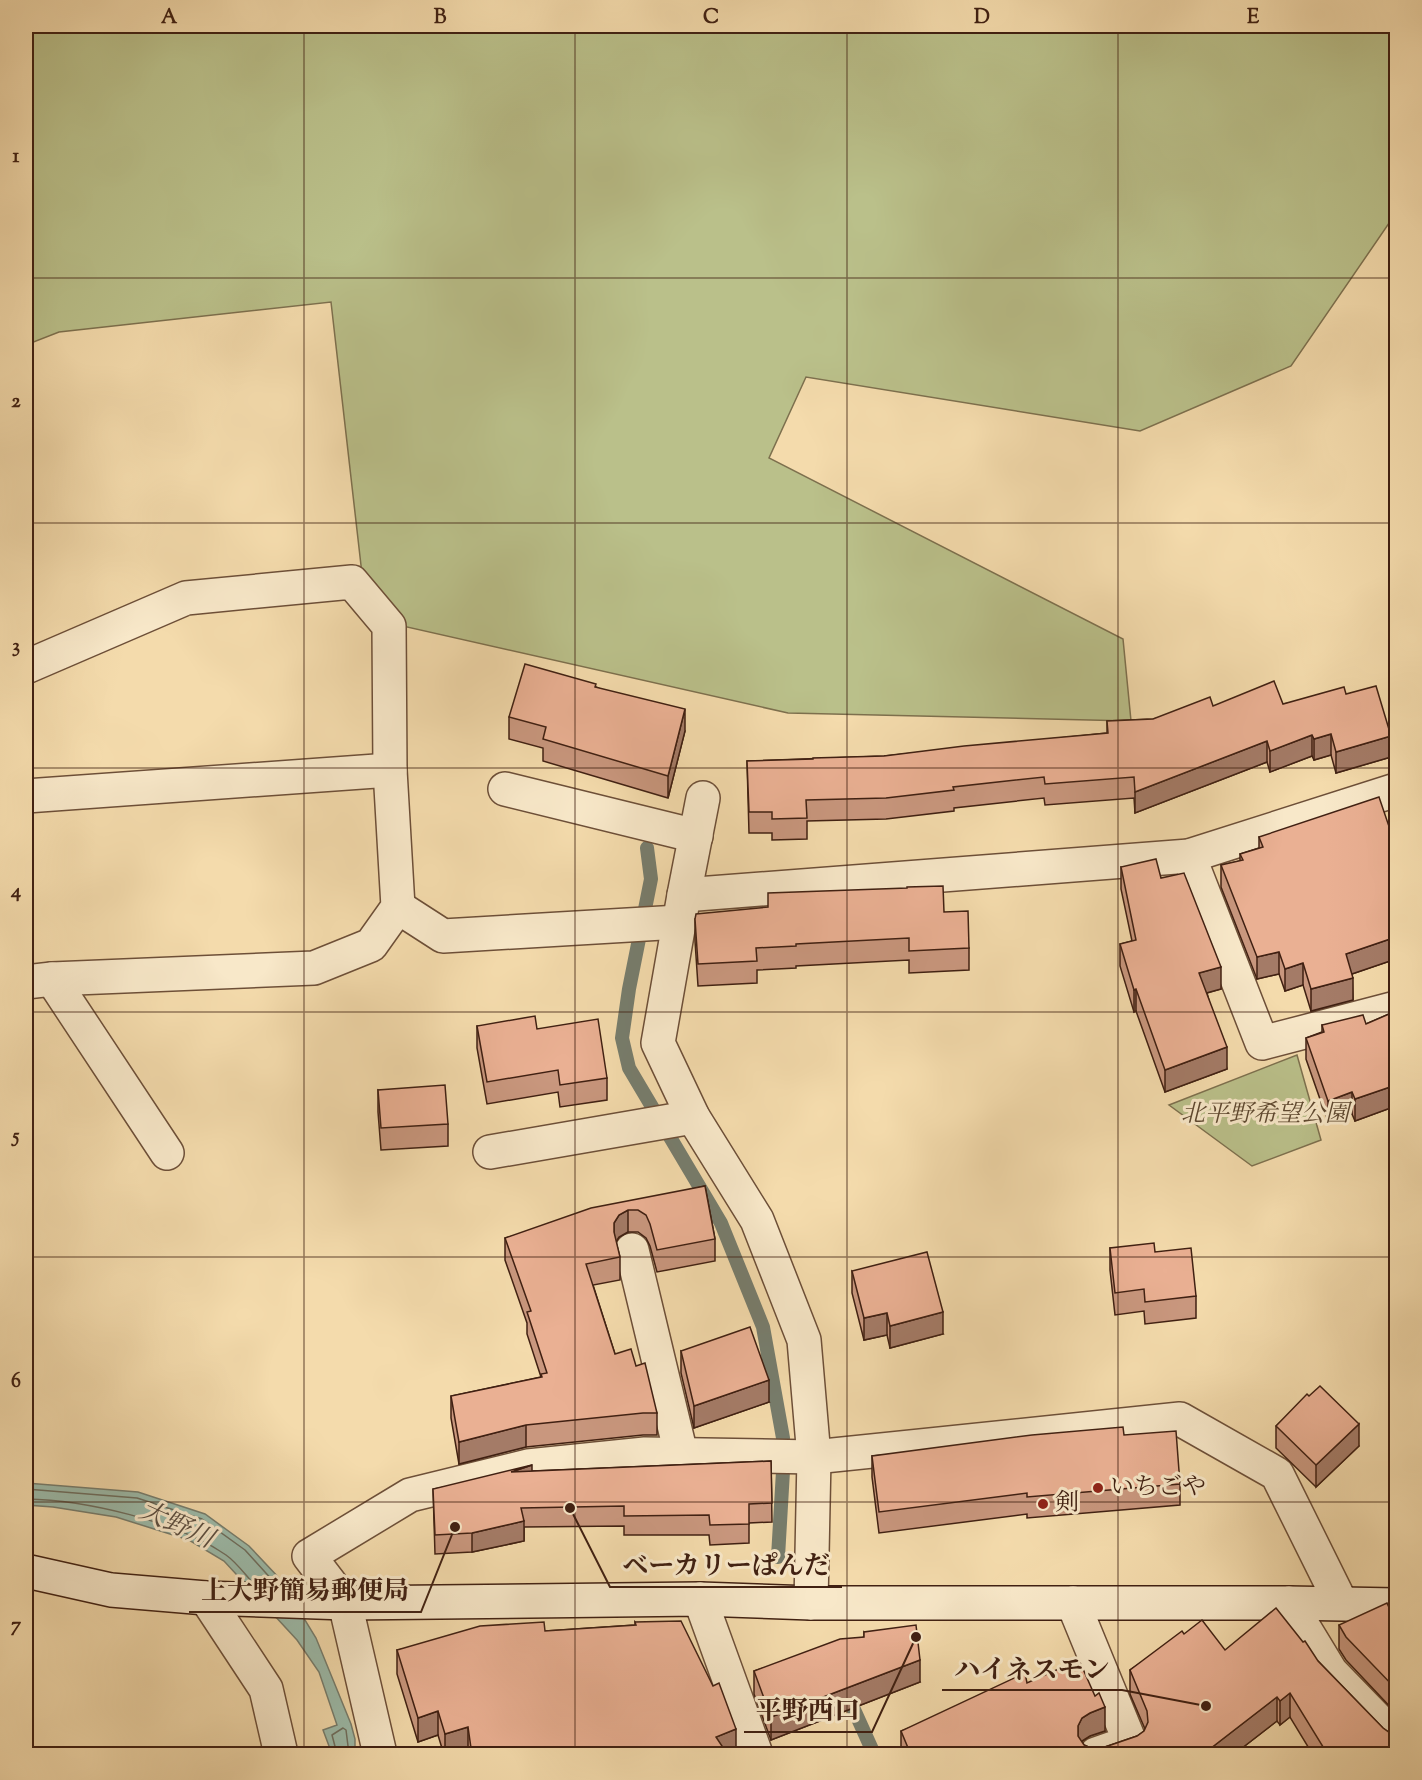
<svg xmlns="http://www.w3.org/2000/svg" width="1422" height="1780" viewBox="0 0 1422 1780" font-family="'Sorts Mill Goudy','Noto Serif JP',serif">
  <rect width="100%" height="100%" fill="#f4dbac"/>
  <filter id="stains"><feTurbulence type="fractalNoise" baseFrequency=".00333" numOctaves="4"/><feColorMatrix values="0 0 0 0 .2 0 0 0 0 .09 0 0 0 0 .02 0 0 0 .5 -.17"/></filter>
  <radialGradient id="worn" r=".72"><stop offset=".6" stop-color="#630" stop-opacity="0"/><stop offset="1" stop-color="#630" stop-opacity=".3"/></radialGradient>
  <g fill="#bac08a" stroke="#7d704e" stroke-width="1.5">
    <path d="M26 26H1396V213L1291 366 1140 431 806 377 769 458 1123 639 1131 721 788 713 367 618 331 302 59 332 26 345Z"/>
    <path d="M1297 1055 1321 1140 1252 1166 1169 1105Z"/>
  </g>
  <path fill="#9cbbaa" stroke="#777d6d" stroke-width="1.5" d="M26 1483 138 1492 205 1514 249 1546 280 1579 316 1638 351 1724 355 1739V1754H332L323 1730 337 1725 319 1672 297 1640 224 1561 189 1540 116 1517 53 1507 26 1505Z"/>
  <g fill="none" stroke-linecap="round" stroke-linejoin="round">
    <g stroke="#6e6e5e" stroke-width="1.5">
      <path d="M26 1489 137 1498 202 1519 245 1550 274 1582"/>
      <path d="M26 1499C85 1500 177 1521 226 1555 236 1562 244 1573 252 1582"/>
      <path d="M337 1754 332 1735 343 1728 346 1730 349 1754"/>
    </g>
    <g stroke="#777d6d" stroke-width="14">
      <path d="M647 848 651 879 629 989 622 1038 629 1068 721 1223 763 1327 783 1438"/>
      <path d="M778 1557 783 1471"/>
      <path d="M846 1692 874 1754"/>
    </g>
    <defs>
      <g id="street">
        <path d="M26 667 186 598 352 582 389 626 390 770 398 907 371 945 314 968 52 979 26 982"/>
        <path d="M505 789 696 836"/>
        <path d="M26 796 390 770"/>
        <path d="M1189 856 1262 1043 1396 1008"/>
        <path d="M684 895 703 798"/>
        <path d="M398 907 443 936 679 922"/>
        <path d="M52 979 167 1153"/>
        <path d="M490 1152 693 1117"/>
        <path d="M632 1250 681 1454"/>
        <path d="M206 1598 266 1689 281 1754"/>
        <path d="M700 1599 756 1754"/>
        <path d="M811 1603 814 1457 804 1340 757 1220 693 1117 658 1043 684 895 1189 856 1396 790"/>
        <path d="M1073 1603 1130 1742 1096 1754"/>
        <path d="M1289 1603 1331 1672 1396 1739"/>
        <path d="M380 1754 345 1603 309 1556 410 1495 528 1466 645 1454 814 1457 1180 1419 1277 1474 1341 1603"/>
      </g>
      <path id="secondary" d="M26 1571 111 1590 206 1598 345 1603 700 1599 811 1603H1289L1396 1605"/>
    </defs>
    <use href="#street" stroke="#6d4f38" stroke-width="36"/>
    <use href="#secondary" stroke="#402012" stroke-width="36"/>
    <use href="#street" stroke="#f8e8c9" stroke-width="33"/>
    <use href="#secondary" stroke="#f8e8c9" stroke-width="33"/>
  </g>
  <g fill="#c9977e" stroke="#402012" stroke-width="1.5">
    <path d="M596 687 685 731 668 798 543 761V748L509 739V717Z"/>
    <path d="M1346 694 1391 757 1336 773 1331 755 1314 760 1312 756 1270 772 1267 762 1135 813 1134 798 1045 805 1044 798 954 808V811L886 819 807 821V839L772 840V833H749L747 761 884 756 1107 733V721L1153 719 1213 706 1283 704Z"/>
    <path d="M1259 837 1396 847V959L1352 974 1353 1000 1311 1011 1303 985 1285 991 1279 974 1257 979 1221 887V865L1240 861V854L1259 848Z"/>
    <path d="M1121 867 1161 878 1221 989 1207 993 1227 1069 1165 1092 1136 1011 1134 1012 1120 966V944L1132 941 1121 889Z"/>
    <path d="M944 912 969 948V970L909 973V960L796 966V968L757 970V983L698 986 695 941V919Z"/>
    <path d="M1396 1011V1106L1355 1121 1352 1114 1328 1122 1306 1059V1038L1322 1032V1025L1366 1024Z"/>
    <path d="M477 1026 537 1029 607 1078V1100L560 1107 558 1092 487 1104 477 1048Z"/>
    <path d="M378 1090 448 1124V1146L381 1150 378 1112Z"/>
    <path d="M705 1186 715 1239V1261L657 1272 650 1246 646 1238 638 1232H628L619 1237 616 1242 620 1257V1280L593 1285 615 1354 636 1366 657 1413V1435H643L526 1447 459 1464 451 1418V1396L541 1377 527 1334V1323L505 1260V1238Z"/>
    <path d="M1110 1248 1155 1252 1196 1296V1318L1145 1324 1144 1311 1115 1315 1110 1270Z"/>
    <path d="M852 1271 943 1334 890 1348 887 1335 864 1340 852 1293Z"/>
    <path d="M681 1351 769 1402 694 1428 681 1373Z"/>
    <path d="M1309 1396 1359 1446 1316 1487 1276 1448V1426Z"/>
    <path d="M1124 1435 1180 1484V1505L1027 1518V1514L879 1533 872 1477V1456Z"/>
    <path d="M771 1461 772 1522 749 1523V1543L710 1545 709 1535H624V1526L524 1527V1541L472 1552 435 1554 433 1489 532 1471Z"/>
    <path d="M1396 1610V1713L1346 1660 1339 1649V1625L1391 1612Z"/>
    <path d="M635 1622 736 1753 732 1755H468V1751L456 1755H444L438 1735 418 1742 397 1674V1650L545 1631 635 1625Z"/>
    <path d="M864 1632 920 1682 771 1740 754 1694V1671L864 1637Z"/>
    <path d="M1184 1634 1225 1650 1318 1661 1383 1728 1390 1733 1396 1755H1313L1290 1717 1280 1725 1277 1721 1233 1755H901V1731L1027 1683 1105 1731 1090 1736 1082 1741 1084 1745 1093 1749 1102 1748 1137 1736 1144 1731 1145 1729 1130 1694V1670Z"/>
  </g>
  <g fill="#a47b67" stroke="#402012" stroke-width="1.5">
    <path d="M685 709V731L668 798V776Z"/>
    <path d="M1331 734V755L1314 760V739Z"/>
    <path d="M1312 735V756L1270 772V751Z"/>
    <path d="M1391 736V757L1336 773V752Z"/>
    <path d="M1267 741V762L1135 813V792Z"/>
    <path d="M1396 937V959L1346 976V954Z"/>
    <path d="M1279 952V974L1257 979V957Z"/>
    <path d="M1303 963V985L1285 991V969Z"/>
    <path d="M1221 967V989L1199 995V973Z"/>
    <path d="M1353 978V1000L1311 1011V989Z"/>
    <path d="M1136 989V1011L1134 1012V990Z"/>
    <path d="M1227 1047V1069L1165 1092V1070Z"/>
    <path d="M1396 1085V1106L1355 1121V1099Z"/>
    <path d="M1352 1092V1114L1328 1122V1101Z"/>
    <path d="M628 1210V1232L619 1237 614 1245V1223L619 1215Z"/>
    <path d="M943 1312V1334L890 1348V1326Z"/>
    <path d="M887 1313V1335L864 1340V1318Z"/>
    <path d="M769 1380V1402L694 1428V1406Z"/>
    <path d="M1359 1424V1446L1316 1487V1465Z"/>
    <path d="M526 1425V1447L459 1464V1442Z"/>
    <path d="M532 1465V1484L511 1472Z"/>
    <path d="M524 1521V1541L472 1552V1533Z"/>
    <path d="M920 1660V1682L771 1740V1717Z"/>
    <path d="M1290 1693V1717L1280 1725V1701Z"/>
    <path d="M1277 1697V1721L1233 1755H1202Z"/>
    <path d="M1105 1707V1731L1090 1736 1082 1741 1078 1750V1726L1082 1718 1090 1713Z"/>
    <path d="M438 1711V1735L418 1742V1718Z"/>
    <path d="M468 1727V1751L456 1755H445V1734Z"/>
    <path d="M736 1729V1753L732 1755H715L716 1737Z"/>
  </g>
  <g fill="#eab093" stroke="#402012" stroke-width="1.5">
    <path d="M525 664 596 684 595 687 685 709 668 776 543 739 546 727 509 717Z"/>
    <path d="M1274 681 1283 704 1344 687 1346 694 1376 686 1391 736 1336 752 1331 734 1314 739 1312 735 1270 751 1267 741 1135 792 1134 777 1045 784 1044 777 953 787 954 790 886 798 806 800 807 818 772 819V812H749L747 761 813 759V758L884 756 964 746 1108 733 1107 721 1153 719 1210 697 1213 706Z"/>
    <path d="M1379 797 1396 847V937L1346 954 1353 978 1311 989 1303 963 1285 969 1279 952 1257 957 1221 865 1243 860 1240 854 1263 847 1259 837Z"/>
    <path d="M1156 859 1161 878 1184 873 1221 967 1199 973 1227 1047 1165 1070 1136 989 1134 990 1120 944 1136 940 1121 867Z"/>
    <path d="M943 886 944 912 968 911 969 948 909 951V938L796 944V946L756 948 757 961 698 964 695 919 696 914 768 907V893L907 888V887Z"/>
    <path d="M1396 1011V1085L1355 1099 1352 1092 1328 1101 1306 1038 1324 1032 1322 1025 1363 1015 1366 1024Z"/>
    <path d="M535 1016 537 1029 598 1019 607 1078 560 1085 558 1070 487 1082 477 1026Z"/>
    <path d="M445 1085 448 1124 381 1128 378 1090Z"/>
    <path d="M705 1186 715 1239 657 1250 650 1224 646 1215 638 1210H628L619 1215 614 1223V1232L620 1257 586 1264 615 1354 631 1349 636 1366 645 1363 657 1413H643L526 1425 459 1442 451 1396 542 1377 541 1374 547 1373 527 1312 531 1311 505 1238 591 1208Z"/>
    <path d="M1154 1243 1155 1252 1191 1248 1196 1296 1145 1302 1144 1289 1115 1293 1110 1248Z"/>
    <path d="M927 1252 943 1312 890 1326 887 1313 864 1318 852 1271Z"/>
    <path d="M750 1327 769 1380 694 1406 681 1351Z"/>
    <path d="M1320 1386 1359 1424 1316 1465 1276 1426 1307 1394 1309 1396Z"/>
    <path d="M1123 1427 1124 1435 1176 1431 1180 1484 1027 1497V1493L879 1512 872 1456 1032 1435Z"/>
    <path d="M771 1461 772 1503 749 1504V1524L710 1525 709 1515 624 1516V1506L521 1508 524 1521 472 1533 435 1535 433 1489 532 1465 511 1472Z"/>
    <path d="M1387 1603 1391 1612 1396 1610V1689L1346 1637 1339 1625Z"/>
    <path d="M1276 1608 1303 1642 1305 1641 1318 1661 1383 1728 1390 1733H1396V1755H1328L1290 1693 1280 1701 1277 1697 1202 1755H911L901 1731 1025 1673 1027 1683 1079 1660 1095 1696 1099 1693 1105 1707 1090 1713 1082 1718 1078 1726V1736L1084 1745 1093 1749 1102 1748 1137 1736 1144 1731 1148 1722 1147 1711 1130 1670 1182 1631 1184 1634 1202 1620 1225 1650Z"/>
    <path d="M681 1621 713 1686 719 1683 736 1729 716 1737 724 1749 715 1755H472L468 1727 445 1734 438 1711 418 1718 397 1650 480 1626 544 1622 545 1631 636 1625 635 1622Z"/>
    <path d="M916 1625 920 1660 771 1717 754 1671 840 1639 864 1637V1632Z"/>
  </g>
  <path fill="none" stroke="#402012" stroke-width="1.5" stroke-opacity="0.55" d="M304 26V1754M575 26V1754M847 26V1754M1118 26V1754M26 278H1396M26 523H1396M26 768H1396M26 1012H1396M26 1257H1396M26 1502H1396"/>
  <g fill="#8f2418" stroke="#f8e8c9" stroke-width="2">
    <circle cx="1098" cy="1488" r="6"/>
    <circle cx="1043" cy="1504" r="6"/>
  </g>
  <g text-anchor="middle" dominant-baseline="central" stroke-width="6" stroke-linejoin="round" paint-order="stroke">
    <g font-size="24" font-style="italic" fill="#5e4830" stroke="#f8e8c9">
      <text x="1265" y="1115">北平野希望公園</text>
    </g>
    <g font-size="24" fill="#402012" stroke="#f8e8c9" text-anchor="start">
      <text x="1110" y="1488">いちごや</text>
      <text x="1055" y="1504">剣</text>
    </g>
    <g font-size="26" font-style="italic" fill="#5c4e40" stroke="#f8e8c9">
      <text transform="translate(176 1526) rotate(24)">大野川</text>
    </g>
  </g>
  <path fill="none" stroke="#402012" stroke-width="2" d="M570 1508L610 1587H842M455 1527L421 1612H189M1206 1706L1122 1690H942M916 1637L872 1732H744"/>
  <g fill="#402012" stroke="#f8e8c9" stroke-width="2">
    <circle cx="570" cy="1508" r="6"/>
    <circle cx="455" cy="1527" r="6"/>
    <circle cx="1206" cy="1706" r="6"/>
    <circle cx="916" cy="1637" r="6"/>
  </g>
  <g font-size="26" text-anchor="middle" font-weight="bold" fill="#402012" stroke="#f8e8c9" stroke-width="6" stroke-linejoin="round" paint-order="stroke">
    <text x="726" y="1574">ベーカリーぱんだ</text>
    <text x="305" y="1599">上大野簡易郵便局</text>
    <text x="1032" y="1678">ハイネスモン</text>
    <text x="808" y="1719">平野西口</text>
  </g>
  <rect width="1422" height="1780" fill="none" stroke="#f4dbac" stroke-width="66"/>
  <rect x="33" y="33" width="1356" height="1714" fill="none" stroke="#402012" stroke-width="2"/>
  <g font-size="20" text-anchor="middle" font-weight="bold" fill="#402012">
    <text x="169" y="23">A</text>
    <text x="440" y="23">B</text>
    <text x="711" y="23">C</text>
    <text x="982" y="23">D</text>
    <text x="1253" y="23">E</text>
    <text x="16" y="162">1</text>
    <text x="16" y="407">2</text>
    <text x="16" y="652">3</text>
    <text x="16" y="897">4</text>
    <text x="16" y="1142">5</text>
    <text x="16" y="1387">6</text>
    <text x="16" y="1631">7</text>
  </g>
  <rect width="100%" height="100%" filter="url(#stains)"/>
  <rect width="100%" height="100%" fill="url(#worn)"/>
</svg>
